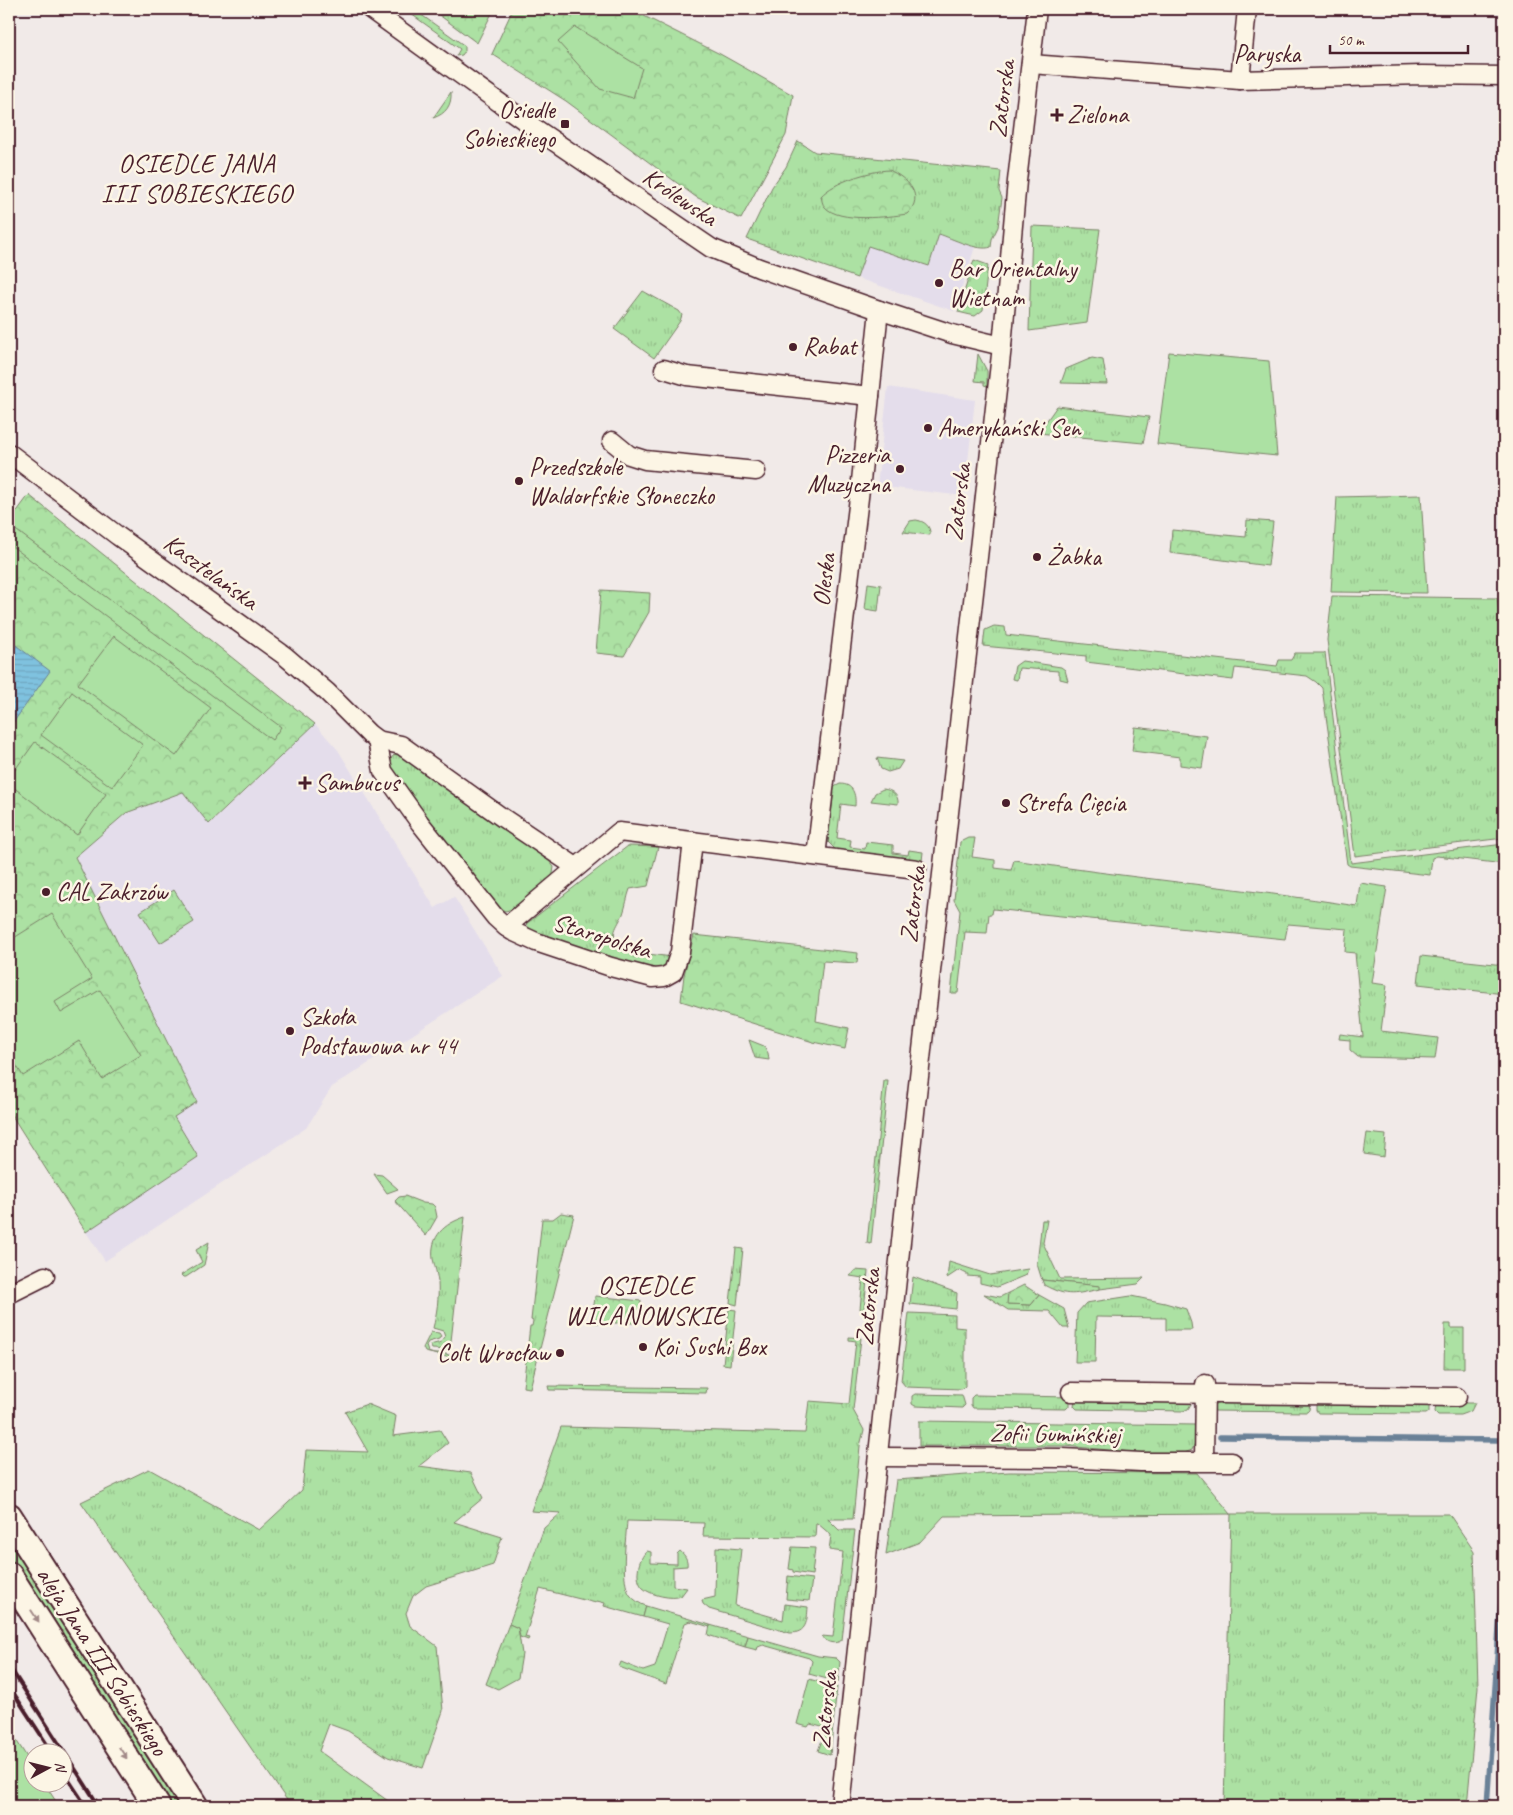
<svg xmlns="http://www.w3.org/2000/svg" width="1513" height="1815" viewBox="0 0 1513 1815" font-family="Caveat,sans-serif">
  <defs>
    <pattern id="grass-tufts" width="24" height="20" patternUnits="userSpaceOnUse" patternTransform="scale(1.25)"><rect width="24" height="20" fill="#ace1a3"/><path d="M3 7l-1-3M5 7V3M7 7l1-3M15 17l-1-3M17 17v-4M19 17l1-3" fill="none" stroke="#96c18c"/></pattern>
    <pattern id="park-crowns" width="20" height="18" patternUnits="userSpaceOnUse" patternTransform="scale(1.25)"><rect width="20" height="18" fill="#ace1a3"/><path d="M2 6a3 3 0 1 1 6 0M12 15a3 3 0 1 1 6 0" fill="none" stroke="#96c18c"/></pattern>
    <pattern id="water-rules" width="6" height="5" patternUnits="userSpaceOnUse" patternTransform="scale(1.25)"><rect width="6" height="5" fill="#7fc2df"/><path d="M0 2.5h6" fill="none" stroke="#6fa6c0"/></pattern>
  </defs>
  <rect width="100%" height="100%" fill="#f1eae8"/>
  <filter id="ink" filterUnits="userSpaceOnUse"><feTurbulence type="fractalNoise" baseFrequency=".02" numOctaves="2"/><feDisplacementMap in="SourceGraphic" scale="10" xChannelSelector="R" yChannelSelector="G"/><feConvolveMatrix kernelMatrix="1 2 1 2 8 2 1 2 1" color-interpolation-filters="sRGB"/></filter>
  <g filter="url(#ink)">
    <g fill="#e4ddeb">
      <path d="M939 234 975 247 954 311 857 278 868 246 929 266Z"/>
      <path d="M888 387 975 400 964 496 877 486Z"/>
      <path d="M315 724 338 750 435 908 454 897 503 976 332 1087 306 1128 105 1261 86 1232 198 1157 174 1117 75 857 126 813 183 792 210 824Z"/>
    </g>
    <g fill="url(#grass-tufts)" stroke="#7b8067">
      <path d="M404 9H413L465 46V51L462 55 456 56 460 49Z"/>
      <path d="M451 92C452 105 446 114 433 118Z"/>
      <path d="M798 141 815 152 1001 171 999 191 1002 198 998 227 992 239 991 247C979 252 951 238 939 234L929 266 868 246 857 278 747 239 772 187 786 167Z"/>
      <path d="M1032 226 1100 229 1087 323 1029 331Z"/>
      <path d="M974 260 988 265 983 310 975 316 958 312Z"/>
      <path d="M643 291 679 311 682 315 680 321 654 358 614 329Z"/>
      <path d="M978 354 987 371V386L984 385V382L975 381Z"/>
      <path d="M1092 358 1103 360 1107 384 1061 383 1066 369Z"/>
      <path d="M1057 406 1149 417 1143 443 1038 433Z"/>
      <path d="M961 495 964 496 960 529 947 527 948 523 958 524Z"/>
      <path d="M1421 495 1427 593 1331 592 1337 497Z"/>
      <path d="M916 520C924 521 931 526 930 535L903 532 910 521Z"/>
      <path d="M868 583 881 585 878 611 865 609Z"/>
      <path d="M1332 596 1497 598 1499 612H1504V838L1355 856 1327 640Z"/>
      <path d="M994 626 1005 627 1006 635 1277 666 1279 660H1291L1295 653H1325L1351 863 1504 844V864L1437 856 1432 858 1430 875 1350 866 1347 864 1322 688 1316 682 1307 676 1235 668 1233 680 1086 662V656L983 646 985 630Z"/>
      <path d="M1022 661 1061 667 1065 670 1068 681 1060 679V675L1058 674V671L1019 668 1017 680 1012 679 1015 666Z"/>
      <path d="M397 753 402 754 549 861 554 867 552 880 513 909 505 911 497 907 391 770C389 762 390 757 397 753Z"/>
      <path d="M877 758 903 761 898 769 888 772 881 769Z"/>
      <path d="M840 784C853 784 856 794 855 806L841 804 837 838 851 840 850 847 865 849 866 842 893 845V853L908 855 909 850 923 852 922 861 837 851 828 842 834 787Z"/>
      <path d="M883 789C892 790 899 795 898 804L871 801 875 793Z"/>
      <path d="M968 838H975L972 857 995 860V868L1011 870 1014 860C1128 878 1243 888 1357 906L1360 883 1387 887 1372 983 1387 985 1381 1031 1438 1038 1435 1059 1358 1057 1350 1050V1040L1339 1039 1340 1034 1363 1037 1355 953 1345 952 1347 929 1288 924 1285 939 993 909 992 914H989L987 933 965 932 958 993H951L960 911 954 900 960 842Z"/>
      <path d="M628 846 658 847 648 886 630 889C627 897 626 906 623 914 615 931 609 933 622 951L673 957 665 972 536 937 526 924Z"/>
      <path d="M1421 956 1504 965V994L1418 984Z"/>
      <path d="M749 1040 764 1046 768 1053 769 1060 755 1058Z"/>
      <path d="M884 1081H888L871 1244 867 1243Z"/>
      <path d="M1367 1133 1386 1135 1384 1157 1364 1154Z"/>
      <path d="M374 1174 382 1175 398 1189 387 1193Z"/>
      <path d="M561 1213 574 1215 530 1388 523 1387 530 1326H532L533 1321 531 1320 542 1219H553Z"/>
      <path d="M465 1217 450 1350 432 1349 430 1345 441 1342 445 1337 443 1331 433 1328C437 1313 439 1298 438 1282 437 1274 435 1267 433 1259 430 1236 444 1224 465 1217Z"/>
      <path d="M1042 1220H1047L1043 1243 1060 1279 1144 1278 1138 1284 1100 1289 1099 1286 1042 1280 1037 1264Z"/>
      <path d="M209 1242 204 1265 186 1277H183L181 1275 202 1262 196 1250Z"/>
      <path d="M736 1248 743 1249 737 1305 730 1303Z"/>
      <path d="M949 1262 990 1275 1028 1269 1026 1275 997 1287 980 1283V1277L967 1276V1274L959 1270 947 1278Z"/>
      <path d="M855 1270 868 1271 864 1309H860L863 1278 850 1276Z"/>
      <path d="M913 1277 957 1293 956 1309 910 1304Z"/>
      <path d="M1008 1293V1304L1031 1305 1039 1295 1064 1309 1069 1328H1063L1049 1311 1008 1310 984 1294 1000 1297Z"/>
      <path d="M1131 1296 1165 1303 1186 1309 1191 1323 1192 1330H1166V1318L1096 1317 1095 1362H1075L1077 1313 1086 1303Z"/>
      <path d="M729 1309 736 1310 730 1365 723 1364Z"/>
      <path d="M909 1313 955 1315V1327L965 1328V1386L962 1389 906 1387 901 1381Z"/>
      <path d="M431 1332 439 1333 441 1336 439 1339 428 1342 426 1346 428 1352 434 1354H446L455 1357 456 1359 425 1352 423 1348Z"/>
      <path d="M849 1337 861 1338 853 1410 864 1430 860 1446 853 1519H828L839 1530H855L842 1640C835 1645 826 1643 822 1636L833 1637 843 1552 829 1550 831 1535 817 1523H816L815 1537 703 1536 704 1523 627 1521C626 1538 620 1581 630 1595 634 1600 640 1604 646 1606L643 1617 604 1606 605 1603 597 1601 596 1603 540 1589 525 1637 529 1638 528 1640 520 1637 518 1628 509 1624 544 1528 561 1513 531 1511 561 1427 805 1433 809 1401 849 1404 856 1341 849 1340Z"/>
      <path d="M548 1386 707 1388 706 1393 549 1390Z"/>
      <path d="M915 1394 962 1395 965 1405 962 1408 915 1406 912 1404V1396Z"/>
      <path d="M974 1395 1069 1397V1406L1066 1409 973 1408 971 1405V1398Z"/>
      <path d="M1075 1399 1189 1402 1191 1404 1188 1409 1183 1411 1077 1409 1074 1406Z"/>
      <path d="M1316 1401 1429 1403V1412L1426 1414 1318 1413 1316 1410Z"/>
      <path d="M1221 1402H1310L1309 1410 1307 1412 1213 1411 1215 1405Z"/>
      <path d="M1436 1403H1475L1471 1411 1460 1415H1438L1435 1412Z"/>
      <path d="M367 1404 396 1416 393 1436 440 1430 448 1443 419 1466 471 1473 483 1498 454 1522 502 1537 493 1565 426 1586 413 1596 406 1613 410 1626 437 1646 443 1711 423 1768 388 1757 348 1731 329 1724 319 1751 395 1806H291L81 1502 149 1469 259 1530 302 1490 306 1450 368 1452 345 1412Z"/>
      <path d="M919 1421 1196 1425V1441L1192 1450 1184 1453H1143L1065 1446H919Z"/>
      <path d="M1009 1472 1197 1473 1231 1514H1449L1474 1551 1478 1687 1467 1806H1224L1231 1514 944 1516 920 1542 886 1555 896 1480Z"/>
      <path d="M9 1535 183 1806H171L9 1555Z"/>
      <path d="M716 1547 741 1549 735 1606 783 1620 785 1604 808 1607C807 1621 807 1633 790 1633L709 1609 703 1604 702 1600 715 1597Z"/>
      <path d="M792 1547 815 1548 812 1575 793 1572V1570L789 1569Z"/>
      <path d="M647 1551 651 1552V1563L677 1564V1554L680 1551C685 1555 688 1560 687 1566L673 1567V1586L687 1588 681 1596C673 1600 650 1595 643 1588 634 1579 638 1559 647 1551Z"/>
      <path d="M788 1576 812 1579 809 1601 786 1599Z"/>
      <path d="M710 1625 748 1636 745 1647 708 1635Z"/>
    </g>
    <g fill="url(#park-crowns)" stroke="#7b8067">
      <path d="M431 9H494L477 43Z"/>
      <path d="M513 9H630L720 54 793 95 786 135 741 219 696 197 566 101 492 54Z"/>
      <path d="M889 170C907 178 926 196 907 214 888 217 839 223 825 207 822 204 822 200 821 196 834 182 869 171 889 170Z"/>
      <path d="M29 495 315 724 209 824 183 792 126 813 75 857 197 1102 174 1117 198 1157 86 1232 9 1111V522Z"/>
      <path d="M1247 520 1273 522 1268 566 1170 553 1172 530 1246 537Z"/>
      <path d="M601 590 650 593 649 612 624 656 596 653Z"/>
      <path d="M1135 727 1207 736 1202 768 1180 765V757L1132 751Z"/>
      <path d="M174 890 194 922 160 943 140 912Z"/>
      <path d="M694 935 858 953 857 963 823 961 816 1021 849 1028 845 1049 813 1042 681 1001 684 975Z"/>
      <path d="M405 1196 423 1203 432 1204 435 1207 437 1217 426 1236 395 1201 399 1197Z"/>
      <path d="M1042 1280 1100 1286V1289C1075 1294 1068 1298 1044 1285Z"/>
      <path d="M1024 1285 1039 1295 1031 1305 1007 1304 1008 1293Z"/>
      <path d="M595 1296 641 1301 639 1323H592Z"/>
      <path d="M1445 1324H1451V1328H1464V1368H1444Z"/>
      <path d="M509 1624 518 1628 522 1654 518 1678 498 1689 486 1684Z"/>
    </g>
    <g fill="#ace1a3" stroke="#7b8067">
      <path d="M575 27 642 68 633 98 600 89 558 42Z"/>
      <path d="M1169 352 1269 361 1277 456 1157 444Z"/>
      <path d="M13 528 281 727 272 740 9 544V535Z"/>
      <path d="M114 636 211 708 176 756 78 684Z"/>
      <path d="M72 692 143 745 112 787 41 735Z"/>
      <path d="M35 742 106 794 77 835 9 784V778Z"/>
      <path d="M52 914 92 979 55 1002 61 1013 100 990 141 1055 102 1079 79 1041 23 1076 9 1054V941Z"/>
      <path d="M646 1606 710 1625V1627L690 1621 685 1623 666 1684 619 1667 621 1662 643 1671 655 1667 668 1624 643 1617Z"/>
      <path d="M748 1636 818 1656 836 1658 840 1662 838 1682 809 1674 812 1661 809 1658 763 1645 758 1647 757 1650 745 1647Z"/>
      <path d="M809 1679 837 1687 830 1755 818 1751 823 1737 820 1736 822 1727 810 1724 808 1727 797 1724Z"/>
      <path d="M9 1729 32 1765V1782L44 1783 59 1806H9Z"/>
    </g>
    <path fill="url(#water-rules)" stroke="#6a8197" d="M9 640 50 671 10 727 9 726Z"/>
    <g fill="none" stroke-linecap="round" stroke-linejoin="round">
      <g stroke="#6a8197" stroke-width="5.5">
        <path d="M1504 1341 1503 1355 1504 1368"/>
        <path d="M1220 1437 1500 1440"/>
        <path d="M1487 1806 1504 1555"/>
      </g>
      <defs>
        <g id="minor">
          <path d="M370 9 536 129 711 248 759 268 879 310 952 334 1002 346"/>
          <path d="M1031 64 1240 80 1422 75 1504 76"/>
          <path d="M1240 80 1247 9"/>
          <path d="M664 369 687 376 870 396"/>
          <path d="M612 441 629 455 645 460 756 471"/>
          <path d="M9 453 118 536 285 656 327 692 369 734 377 740 401 745 503 818 576 867"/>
          <path d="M377 740 383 771 420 823 495 917 506 927 619 832 917 869"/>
          <path d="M816 856 861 481 879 310"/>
          <path d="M506 927 512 931 536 942 611 967 653 978 664 977 673 972 680 952 693 841"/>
          <path d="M9 1294 45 1276"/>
          <path d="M1071 1392 1457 1397"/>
          <path d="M878 1457 1063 1458 1141 1462H1232"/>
          <path d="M1204 1461 1205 1384"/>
          <path d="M840 1806 916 1103 1002 346 1017 181 1037 9"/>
        </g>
        <g id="secondary">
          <path d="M9 1516 195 1806"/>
          <path d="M9 1575 157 1806"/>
        </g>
      </defs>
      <use href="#minor" stroke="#4a1f2b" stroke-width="21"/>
      <use href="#secondary" stroke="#4a1f2b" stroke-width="29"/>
      <use href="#minor" stroke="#fcf5e5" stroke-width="18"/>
      <use href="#secondary" stroke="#fcf5e5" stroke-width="25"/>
      <g stroke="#4a1f2b" stroke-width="4">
        <path d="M9 1666 99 1806"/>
        <path d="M9 1686 52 1752"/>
        <path d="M62 1770 86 1806"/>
      </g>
    </g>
    <defs><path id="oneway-solid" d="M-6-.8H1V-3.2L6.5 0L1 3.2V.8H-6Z" transform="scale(1.25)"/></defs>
    <g fill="#a38a88">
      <use href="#oneway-solid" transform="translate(35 1616) rotate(57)"/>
      <use href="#oneway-solid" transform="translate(123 1753) rotate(57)"/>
    </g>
  </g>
  <g fill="#4a1f2b" stroke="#fcf5e5" stroke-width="2">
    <path d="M1054.5 107.5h5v5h5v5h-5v5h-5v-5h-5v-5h5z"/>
    <rect x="560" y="119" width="10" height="10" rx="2.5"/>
    <circle cx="939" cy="283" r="5"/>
    <circle cx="793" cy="347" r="5"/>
    <circle cx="928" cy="428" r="5"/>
    <circle cx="900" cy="469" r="5"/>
    <circle cx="519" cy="481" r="5"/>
    <circle cx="1037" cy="557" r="5"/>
    <path d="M302.5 775.5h5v5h5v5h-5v5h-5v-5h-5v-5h5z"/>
    <circle cx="1006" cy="803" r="5"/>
    <circle cx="46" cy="892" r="5"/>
    <circle cx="290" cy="1031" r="5"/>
    <circle cx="643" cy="1347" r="5"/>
    <circle cx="560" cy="1353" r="5"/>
  </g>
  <g text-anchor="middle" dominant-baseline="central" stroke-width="5" stroke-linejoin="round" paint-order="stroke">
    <g font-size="25" fill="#4a1f2b" stroke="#fcf5e5">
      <text x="1267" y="54">Paryska</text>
      <text transform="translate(1002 99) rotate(-83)">Zatorska</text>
      <text transform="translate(680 197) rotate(34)">Królewska</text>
      <text transform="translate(958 502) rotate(-83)">Zatorska</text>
      <text transform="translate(211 572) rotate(36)">Kasztelańska</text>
      <text transform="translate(824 580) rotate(-83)">Oleska</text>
      <text transform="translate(913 904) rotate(-83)">Zatorska</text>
      <text transform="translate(602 936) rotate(17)">Staropolska</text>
      <text transform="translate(868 1307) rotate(-84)">Zatorska</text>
      <text transform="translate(1055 1434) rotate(1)">Zofii Gumińskiej</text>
      <text transform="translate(102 1661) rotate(57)">aleja Jana III Sobieskiego</text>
      <text transform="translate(825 1710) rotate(-84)">Zatorska</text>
    </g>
    <g font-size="25" fill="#4a1f2b" stroke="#fcf5e5" text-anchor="start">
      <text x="555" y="110" text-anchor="end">Osiedle<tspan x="555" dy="29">Sobieskiego</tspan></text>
      <text x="1067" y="115">Zielona</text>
      <text x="949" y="269">Bar Orientalny<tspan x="949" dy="29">Wietnam</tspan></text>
      <text x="803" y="347">Rabat</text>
      <text x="938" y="428">Amerykański Sen</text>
      <text x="890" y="455" text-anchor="end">Pizzeria<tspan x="890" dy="29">Muzyczna</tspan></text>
      <text x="529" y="467">Przedszkole<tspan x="529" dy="29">Waldorfskie Słoneczko</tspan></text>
      <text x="1047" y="557">Żabka</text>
      <text x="315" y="783">Sambucus</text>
      <text x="1016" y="803">Strefa Cięcia</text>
      <text x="56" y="892">CAL Zakrzów</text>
      <text x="300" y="1017">Szkoła<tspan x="300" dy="29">Podstawowa nr 44</tspan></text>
      <text x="653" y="1347">Koi Sushi Box</text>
      <text x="550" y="1353" text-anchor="end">Colt Wrocław</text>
    </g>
    <g font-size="26" letter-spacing="1" fill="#4a1f2b" stroke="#fcf5e5">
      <text x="197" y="163">OSIEDLE JANA<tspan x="197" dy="30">III SOBIESKIEGO</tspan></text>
      <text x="646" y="1285">OSIEDLE<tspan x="646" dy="30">WILANOWSKIE</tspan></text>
    </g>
  </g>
  <rect width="1513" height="1815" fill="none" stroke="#fcf5e5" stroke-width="30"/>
  <rect x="15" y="15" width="1483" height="1785" fill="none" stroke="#4a1f2b" stroke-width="2" filter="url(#ink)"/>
  <g transform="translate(48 1768) rotate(83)"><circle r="24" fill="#fcf5e5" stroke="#b59f9b"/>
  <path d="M0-4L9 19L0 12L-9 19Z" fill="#4a1f2b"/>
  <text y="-8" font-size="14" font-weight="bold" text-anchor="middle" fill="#4a1f2b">N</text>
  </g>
  <path d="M1330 45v8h138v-8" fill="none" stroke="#4a1f2b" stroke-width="2.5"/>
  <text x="1338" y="45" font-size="15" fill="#4a1f2b" stroke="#fcf5e5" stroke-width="4" paint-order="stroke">50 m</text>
</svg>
